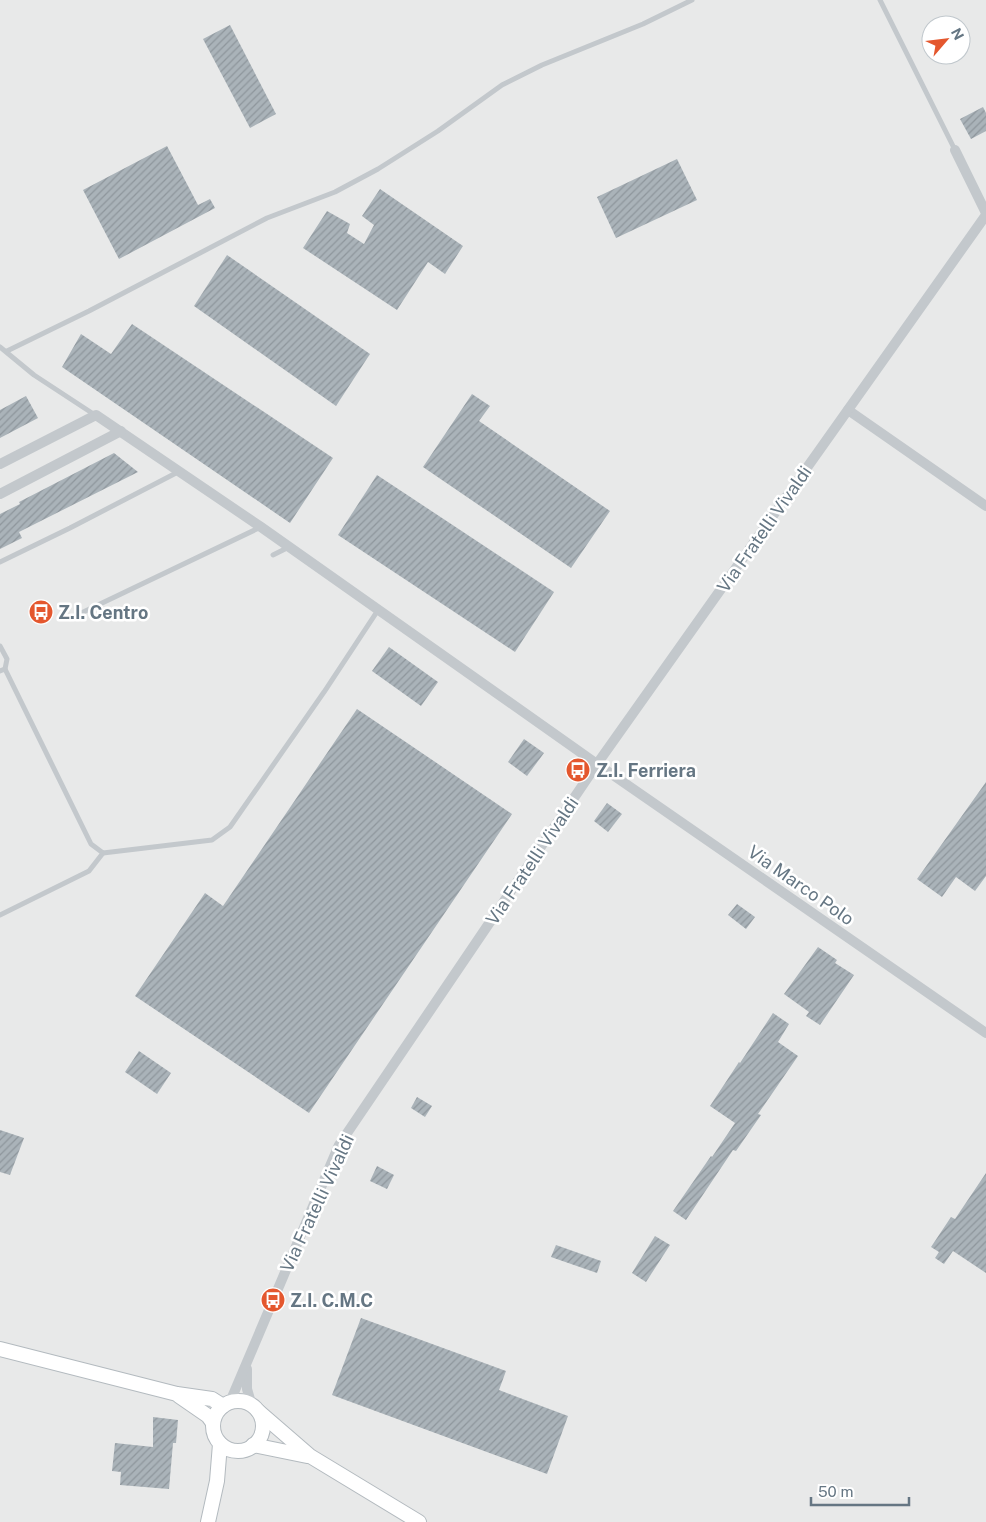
<svg xmlns="http://www.w3.org/2000/svg" width="986" height="1522" viewBox="0 0 986 1522" font-family="'Public Sans',sans-serif">
  <defs>
    <pattern id="building-hatch" width="6" height="6" patternUnits="userSpaceOnUse" patternTransform="scale(1.25)"><rect width="6" height="6" fill="#aab3b9"/><path d="M-1 1l2-2M0 6l6-6M5 7l2-2" fill="none" stroke="#8e969c"/></pattern>
  </defs>
  <rect width="100%" height="100%" fill="#fafaf8"/>
  <path fill="#e8e9e9" fill-rule="evenodd" d="M0 0H986V1522H0ZM931 25H961V55H931Z"/>
  <g fill="url(#building-hatch)">
    <path d="M230 25 276 114 250 128 203 39Z"/>
    <path d="M983 107 986 113V131L971 139 960 119Z"/>
    <path d="M167 146 198 205 210 199 215 208 119 259 83 190Z"/>
    <path d="M677 159 697 200 616 238 597 197Z"/>
    <path d="M380 189 463 246 445 274 428 262 397 310 303 248 327 211 350 224 347 233 364 244 374 225 362 216Z"/>
    <path d="M227 255 370 354 336 406 194 306Z"/>
    <path d="M132 324 333 458 290 523 62 367 81 334 111 354Z"/>
    <path d="M472 394 490 406 479 421 610 511 571 568 423 467Z"/>
    <path d="M26 396 38 418 0 438V410Z"/>
    <path d="M114 453 138 472 19 532 22 538 0 549V514L20 504 19 502Z"/>
    <path d="M377 475 554 592 515 652 338 535Z"/>
    <path d="M389 647 438 682 421 706 372 671Z"/>
    <path d="M357 709 512 814 309 1113 135 996 205 893 223 906Z"/>
    <path d="M524 739 544 753 527 776 508 762Z"/>
    <path d="M986 782V876L975 891 956 877 942 897 917 879Z"/>
    <path d="M607 803 622 814 608 832 594 821Z"/>
    <path d="M737 904 755 917 746 929 728 915Z"/>
    <path d="M818 947 837 960 835 963 854 975 820 1025 806 1016 809 1012 784 994Z"/>
    <path d="M773 1013 789 1024 778 1042 798 1056 758 1114 761 1115 736 1151 733 1150 686 1220 673 1211 711 1156 712 1157 735 1123 710 1106 739 1062 740 1063Z"/>
    <path d="M139 1051 171 1073 157 1094 125 1072Z"/>
    <path d="M417 1097 432 1106 425 1117 411 1108Z"/>
    <path d="M0 1130 24 1138 10 1175 0 1172Z"/>
    <path d="M377 1166 394 1175 387 1189 370 1181Z"/>
    <path d="M986 1173V1273L953 1251 944 1264 935 1258 939 1252 931 1247 951 1217 955 1219Z"/>
    <path d="M655 1236 670 1245 646 1282 632 1273Z"/>
    <path d="M556 1245 601 1261 597 1273 551 1257Z"/>
    <path d="M361 1318 506 1371 499 1390 568 1416 547 1474 332 1395Z"/>
    <path d="M153 1417 178 1420 176 1443H173L169 1489 120 1485 121 1472 112 1471 115 1443 153 1447Z"/>
  </g>
  <g fill="none" stroke-linecap="round" stroke-linejoin="round">
    <defs>
      <g id="secondary">
        <path d="M0 1349 177 1394 212 1399 223 1406"/>
        <path d="M179 1396 208 1416 213 1423"/>
        <circle cx="238" cy="1426" r="25"/>
        <path d="M258 1411 310 1456 419 1522"/>
        <path d="M253 1445 307 1456"/>
        <path d="M208 1522 217 1481 220 1444"/>
      </g>
    </defs>
    <use href="#secondary" stroke="#b3babf" stroke-width="16"/>
    <g stroke="#c3c8cc" stroke-width="5">
      <path d="M880 0 955 150"/>
      <path d="M0 347 34 375 95 415"/>
      <path d="M7 351 89 311 267 218 335 192 378 169 438 131 502 85 542 65 643 24 692 0"/>
      <path d="M273 555 289 547"/>
      <path d="M0 562 70 528 178 472"/>
      <path d="M75 616 261 527"/>
      <path d="M0 646 7 659 5 669"/>
      <path d="M0 671 5 669 91 844 103 853 212 840 230 827 324 692 378 610"/>
      <path d="M0 915 89 871 103 853"/>
    </g>
    <g stroke="#c3c8cc" stroke-width="10">
      <path d="M955 150 986 213"/>
      <path d="M848 410 986 506"/>
      <path d="M0 464 96 415 261 527 597 764 986 1033"/>
      <path d="M0 494 121 431"/>
      <path d="M247 1369V1389L252 1406"/>
      <path d="M230 1402 339 1145 597 764 986 215"/>
    </g>
    <use href="#secondary" stroke="#fff" stroke-width="14"/>
  </g>
  <defs>
    <symbol id="bus-disc" viewBox="-11 -11 22 22"><circle r="9.5" fill="#e4572e" stroke="#fff"/><path d="M-5-6H5V4H4V6H2V4H-2V6H-4V4H-5ZM-3.5-4V0h7V-4ZM-3.5 1.2v1.5H-2V1.2ZM2 1.2v1.5H3.5V1.2Z" fill="#fff"/></symbol>
  </defs>
  <g fill-rule="evenodd">
    <use href="#bus-disc" x="27" y="598" width="28" height="28"/>
    <use href="#bus-disc" x="564" y="756" width="28" height="28"/>
    <use href="#bus-disc" x="259" y="1286" width="28" height="28"/>
  </g>
  <g text-anchor="middle" dominant-baseline="central" stroke-width="5" stroke-linejoin="round" paint-order="stroke">
    <g font-size="18" fill="#657683" stroke="#fff">
      <text transform="translate(764 529) rotate(-55)">Via Fratelli Vivaldi</text>
      <text transform="translate(532 861) rotate(-56)">Via Fratelli Vivaldi</text>
      <text transform="translate(801 885) rotate(35)">Via Marco Polo</text>
      <text transform="translate(317 1203) rotate(-65)">Via Fratelli Vivaldi</text>
    </g>
    <g font-size="18" font-weight="bold" fill="#657683" stroke="#fff" text-anchor="start">
      <text x="58" y="612">Z.I. Centro</text>
      <text x="596" y="770">Z.I. Ferriera</text>
      <text x="290" y="1300">Z.I. C.M.C</text>
    </g>
  </g>
  <g transform="translate(946 40) rotate(62)"><circle r="24" fill="#ffffff" stroke="#c1c8cd"/>
  <path d="M0-4L9 19L0 12L-9 19Z" fill="#e4572e"/>
  <text y="-8" font-size="14" font-weight="bold" text-anchor="middle" fill="#657683">N</text>
  </g>
  <path d="M811 1497v8h98v-8" fill="none" stroke="#657683" stroke-width="2.5"/>
  <text x="818" y="1497" font-size="15" fill="#657683" stroke="#ffffff" stroke-width="4" paint-order="stroke">50 m</text>
</svg>
